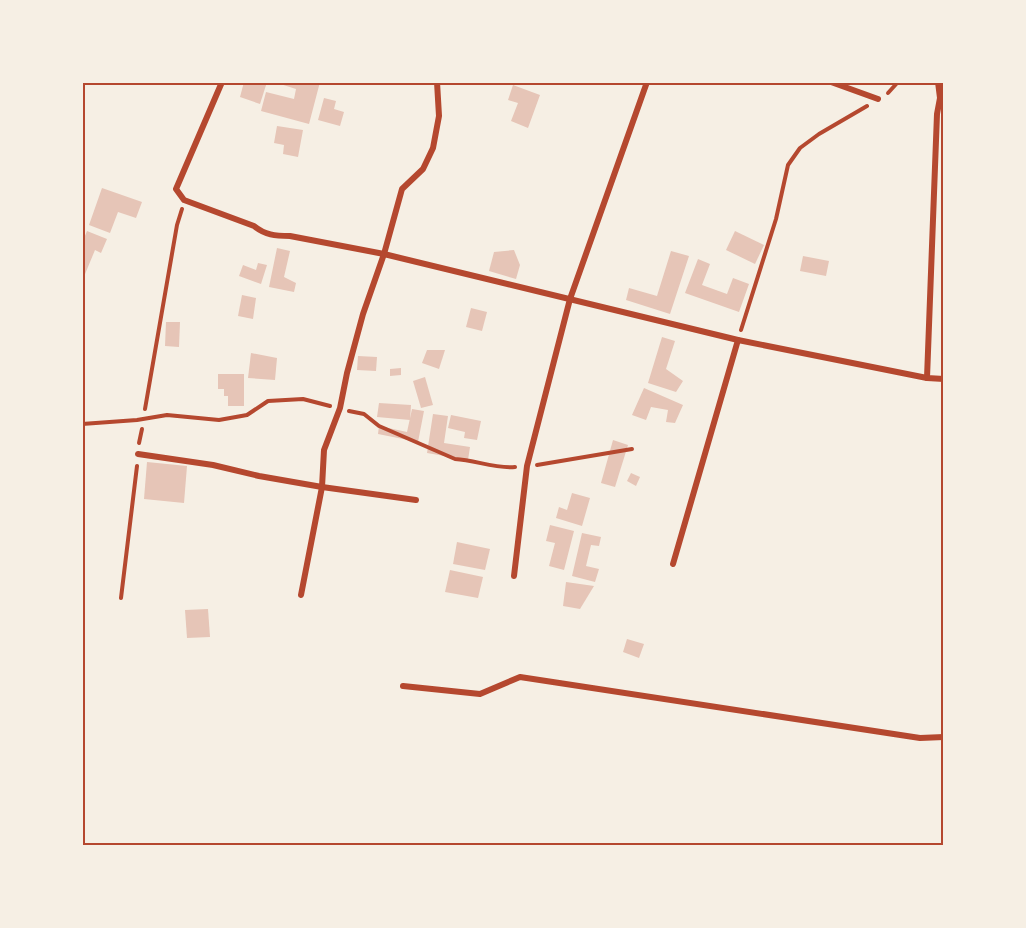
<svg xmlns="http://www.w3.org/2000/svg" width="1026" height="928" viewBox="0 0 1026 928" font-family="'Roboto Condensed',sans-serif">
  <rect width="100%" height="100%" fill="#f6efe4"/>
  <g fill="#e6c5b7">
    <path d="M244 82H267L260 104 240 97Z"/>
    <path d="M274 82H320L309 124 261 111 266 92 294 99 296 89Z"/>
    <path d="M513 85 540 95 528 128 511 121 518 103 508 100Z"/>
    <path d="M324 98 336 101 334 109 344 112 340 126 318 120Z"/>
    <path d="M277 126 303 130 298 157 283 154 284 145 274 143Z"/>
    <path d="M102 188 142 202 136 218 118 212 110 233 89 225Z"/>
    <path d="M87 231 107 239 101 253 95 250 83 279 82 243Z"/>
    <path d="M735 231 764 245 755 264 726 250Z"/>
    <path d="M277 248 290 251 284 277 296 283 294 292 269 287Z"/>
    <path d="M514 250 520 265 516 279 489 271 494 252Z"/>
    <path d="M671 251 689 256 670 314 626 300 629 288 657 296Z"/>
    <path d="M803 256 829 261 826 276 800 271Z"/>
    <path d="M698 259 710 264 702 285 727 294 733 278 749 284 739 312 685 293Z"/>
    <path d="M258 263 267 265 261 284 239 276 243 265 256 270Z"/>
    <path d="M242 295 256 298 253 319 238 316Z"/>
    <path d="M471 308 487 312 482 331 466 327Z"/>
    <path d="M166 322H180L179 347 165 346Z"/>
    <path d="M662 337 675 341 666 369 683 381 676 392 648 383Z"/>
    <path d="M427 350H445L439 369 422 363Z"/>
    <path d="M251 353 277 358 275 380 248 378Z"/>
    <path d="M358 356 377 357 376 371 357 370Z"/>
    <path d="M401 368V375L390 376V369Z"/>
    <path d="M218 374H244V406H228V396H224V389H218Z"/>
    <path d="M425 377 433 405 421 408 413 381Z"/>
    <path d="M644 388 683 405 675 423 666 422 668 410 651 407 646 420 632 415Z"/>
    <path d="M379 403 411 405 410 420 377 417Z"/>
    <path d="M412 409 424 411 418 442 378 434 379 426 407 432Z"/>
    <path d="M433 414 448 416 444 443 470 447 468 460 427 453Z"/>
    <path d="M451 415 481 421 477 440 464 438 465 432 448 428Z"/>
    <path d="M613 440 628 445 615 487 601 483Z"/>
    <path d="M147 462 187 466 184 503 144 499Z"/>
    <path d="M631 473 640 477 636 486 627 481Z"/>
    <path d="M572 493 590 498 582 526 556 518 559 507 567 510Z"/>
    <path d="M550 525 574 531 564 570 549 566 555 543 546 541Z"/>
    <path d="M582 533 601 537 599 546 591 545 586 566 599 569 595 582 572 576Z"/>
    <path d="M457 542 490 549 485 570 453 564Z"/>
    <path d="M450 570 483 577 478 598 445 592Z"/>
    <path d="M566 582 594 586 580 609 563 606Z"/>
    <path d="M208 609 210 637 187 638 185 610Z"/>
    <path d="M627 639 644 644 639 658 623 652Z"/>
  </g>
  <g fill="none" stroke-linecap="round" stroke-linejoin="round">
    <g stroke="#b5482f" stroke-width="4">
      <path d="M888 93 898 82"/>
      <path d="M741 330 776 219 788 165 800 148 819 134 867 106"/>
      <path d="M145 409 177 225 182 209"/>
      <path d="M349 411 364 414 379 426 455 459C476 460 494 469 515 467"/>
      <path d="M82 424 137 420 167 415 219 420 247 415 268 401 303 399 330 406"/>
      <path d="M139 443 142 429"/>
      <path d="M537 465 632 449"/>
      <path d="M121 598 137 466"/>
    </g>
    <g stroke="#b5482f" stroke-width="6">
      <path d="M222 82 176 189 184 200 254 226C265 235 275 236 290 236L384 254 402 189 423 169 433 148 439 116 437 82"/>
      <path d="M831 82 878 99"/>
      <path d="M927 378 937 114 940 98 938 82"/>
      <path d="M138 454 213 465 259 476 322 487 416 500"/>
      <path d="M673 564 738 340"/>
      <path d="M514 576 527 466 570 299 647 82"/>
      <path d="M301 595 322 487 324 450 340 408 347 373 363 314 384 254 738 340 927 378 944 379"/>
      <path d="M403 686 480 694 520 677 920 738 944 737"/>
    </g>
  </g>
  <rect width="1026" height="928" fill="none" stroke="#f6efe4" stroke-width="168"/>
  <rect x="84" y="84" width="858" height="760" fill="none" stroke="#b5482f" stroke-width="2"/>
</svg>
